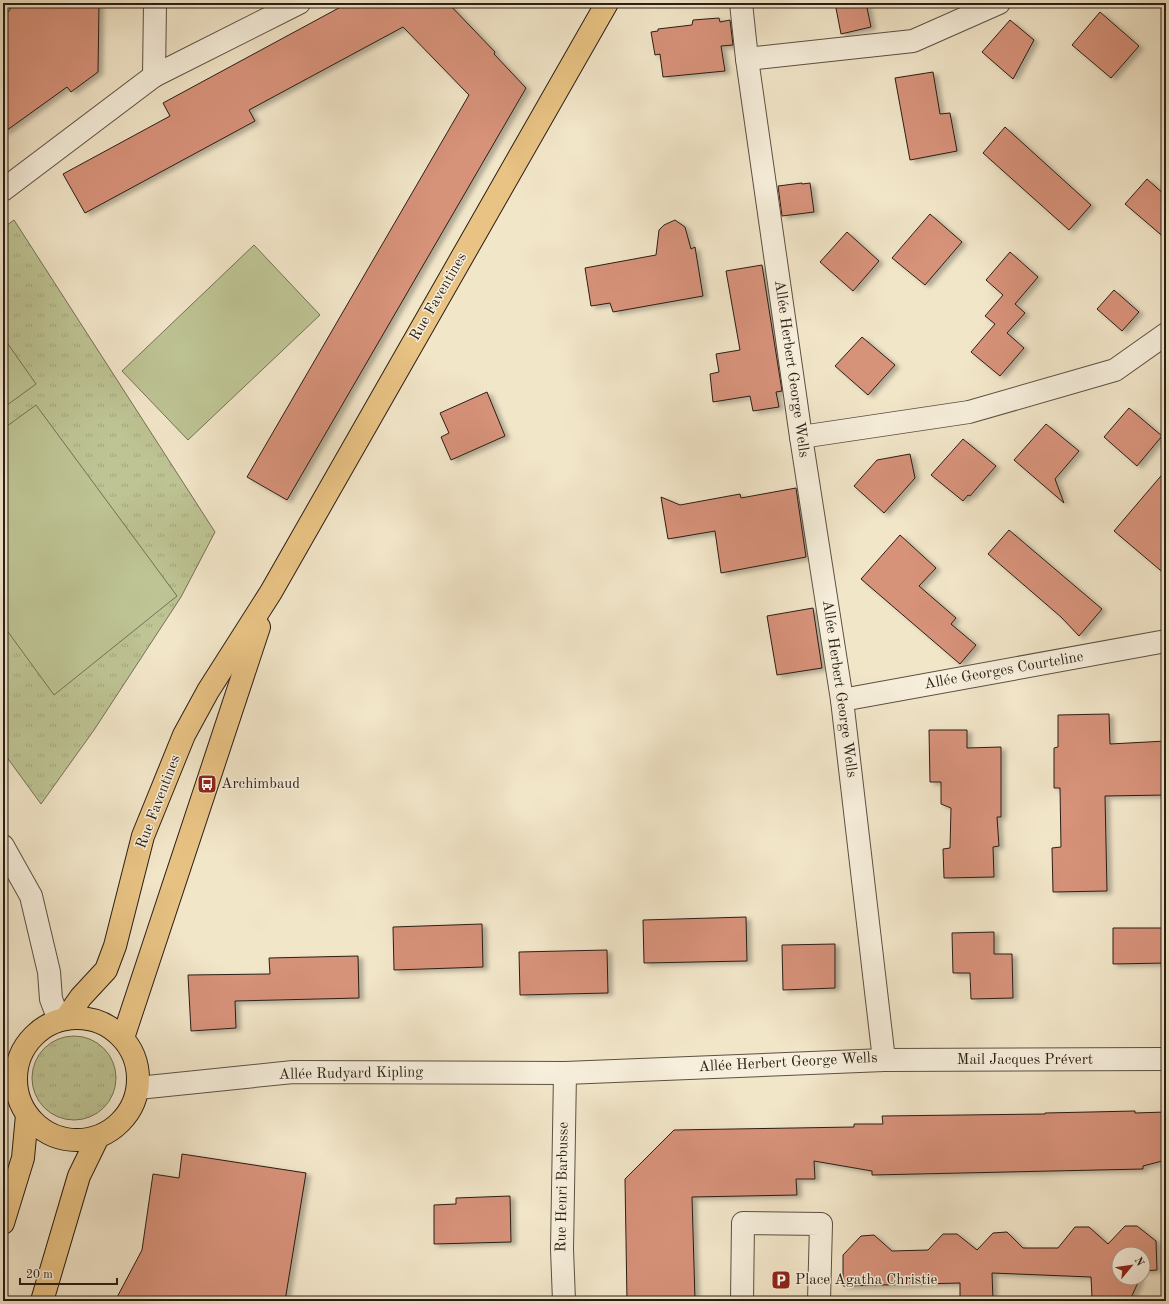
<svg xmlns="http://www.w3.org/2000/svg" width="1169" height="1304" viewBox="0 0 1169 1304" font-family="'Old Standard TT',serif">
  <defs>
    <pattern id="grass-tufts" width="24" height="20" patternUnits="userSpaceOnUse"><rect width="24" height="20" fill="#bec494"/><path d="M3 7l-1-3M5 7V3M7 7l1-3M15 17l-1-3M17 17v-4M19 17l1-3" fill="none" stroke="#a3a87f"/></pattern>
    <filter id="shadow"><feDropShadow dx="4.5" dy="2.5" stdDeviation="2" flood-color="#0004"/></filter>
  </defs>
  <rect width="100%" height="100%" fill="#f2e6c9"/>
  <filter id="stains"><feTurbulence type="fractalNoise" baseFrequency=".005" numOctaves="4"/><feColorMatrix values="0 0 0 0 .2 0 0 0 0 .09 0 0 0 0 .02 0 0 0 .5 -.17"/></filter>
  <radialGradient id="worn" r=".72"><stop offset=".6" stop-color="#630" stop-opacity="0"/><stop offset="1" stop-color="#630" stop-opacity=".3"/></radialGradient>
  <g fill="url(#grass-tufts)" stroke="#747154">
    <path d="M14 220 215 532 181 597 94 730 41 804 3 752V228Z"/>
    <circle cx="74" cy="1078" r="42"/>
  </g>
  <g fill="#bec494" stroke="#747154">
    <path d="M254 245 320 315 188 440 122 371Z"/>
    <path d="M3 337 36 384 3 408Z"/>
    <path d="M36 405 177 596 54 695 3 625V429Z"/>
  </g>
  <g fill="#d7927a" stroke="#2a1e15" filter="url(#shadow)">
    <path d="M10 3H99L98 72 71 92 67 87 3 133V15L10 10Z"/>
    <path d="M348 3H448L495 52 494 54 526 88 287 500 247 477 469 95 403 27 249 110 255 121 85 213 63 174 170 116 163 103Z"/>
    <path d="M835 3H866L871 27 841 34Z"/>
    <path d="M1100 12 1139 46 1111 78 1072 45Z"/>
    <path d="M719 18 720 22 730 20 733 45 721 46 725 71 663 77 660 54 655 55 651 32 658 31V29L692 25 693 20Z"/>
    <path d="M1010 20 1034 40 1013 79 982 52Z"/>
    <path d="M933 72 940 114 950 113 957 151 910 160 895 78Z"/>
    <path d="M1005 127 1091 205 1069 230 983 153Z"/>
    <path d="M1147 179 1166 196V239L1125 204Z"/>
    <path d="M802 183V184L810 183 814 212 782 216 778 186Z"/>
    <path d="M930 214 962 242 925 285 892 258Z"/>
    <path d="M675 220 685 227 691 249 695 247 703 296 613 312 610 303 591 306 585 268 656 255 659 230 664 225Z"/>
    <path d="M847 232 879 261 853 291 820 262Z"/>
    <path d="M1010 252 1038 277 1015 304 1025 313 1007 333 1024 348 1000 376 971 352 995 324 985 316 1003 295 986 280Z"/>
    <path d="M762 265 782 391 776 392 779 407 753 411 750 396 713 402 710 374 719 372 716 354 740 350 726 271Z"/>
    <path d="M1114 290 1139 312 1122 331 1097 309Z"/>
    <path d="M862 337 895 365 868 395 835 366Z"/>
    <path d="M487 392 505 436 451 460 441 437 449 433 440 413Z"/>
    <path d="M1129 408 1162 436 1137 466 1104 437Z"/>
    <path d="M1046 424 1079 451 1055 479 1064 503 1014 460Z"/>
    <path d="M963 439 996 466 970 496 968 495 963 501 931 475Z"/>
    <path d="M910 454 915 478 884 513 854 486 877 460Z"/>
    <path d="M1166 470V575L1114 531Z"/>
    <path d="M796 488 806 557 721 573 715 531 668 539 661 497 680 505 740 494 741 498Z"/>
    <path d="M1009 530 1102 609 1079 636 1061 617 988 554Z"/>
    <path d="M900 535 936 568 919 586 956 618 951 624 976 645 960 664 861 579Z"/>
    <path d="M813 608 822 668 777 675 767 616Z"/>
    <path d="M1109 714 1110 744 1166 741V795L1105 796 1107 891 1053 892 1052 848 1061 847 1060 788H1054V748L1058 747V715Z"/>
    <path d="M929 730H967V748L1001 747V817H997L999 846 993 847 994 877 944 878 943 849 950 848 951 808 941 804V782H930Z"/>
    <path d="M746 917 747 961 644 963 643 920Z"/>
    <path d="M482 924 483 967 394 970 393 927Z"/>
    <path d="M1113 928H1166V963L1113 964Z"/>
    <path d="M994 932V954H1012L1013 998 971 999 970 973H953L952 933Z"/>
    <path d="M835 944V988L783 990 782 945Z"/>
    <path d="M607 950 608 993 520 995 519 952Z"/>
    <path d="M358 956 359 998 235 1001 236 1028 191 1031 188 975 270 974 269 958Z"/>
    <path d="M1135 1111V1113L1166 1112V1160L1143 1166V1169L872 1175V1171L814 1161 815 1179H796L797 1195 692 1197 695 1300 627 1301 625 1179 674 1130 854 1127V1124H883L882 1116 1045 1114V1113Z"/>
    <path d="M182 1154 306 1173 285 1301H115L142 1250 153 1174 179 1178Z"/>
    <path d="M510 1196 511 1242 434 1244V1205L456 1204V1198Z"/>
    <path d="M1125 1226H1137L1156 1241 1157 1270 1144 1271 1143 1272V1254H1119V1278H1140L1131 1298H1092L1091 1277 992 1273 993 1300 960 1301V1283L843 1286V1255L861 1236 874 1235 892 1251 928 1250 943 1234H957L977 1250 993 1233 1007 1232 1023 1248H1058L1075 1227H1089L1108 1244Z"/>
  </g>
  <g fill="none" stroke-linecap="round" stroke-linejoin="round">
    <defs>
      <g id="minor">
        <path d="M741 3 747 59 801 437 842 700 884 1060"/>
        <path d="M747 59 913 41 999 3"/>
        <path d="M154 76 155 3"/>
        <path d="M3 190 154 76 299 3"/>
        <path d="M801 437 969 412 1115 370 1166 334"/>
        <path d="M842 700 1166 641"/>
        <path d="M3 846 31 896 49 972 51 999 59 1020"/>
        <path d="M138 1088 293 1072 565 1073 884 1060 1166 1059"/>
        <path d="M564 1301 562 1249 565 1073"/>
        <path d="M742 1301 743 1223 821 1224 819 1301"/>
      </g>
      <g id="major">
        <circle cx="77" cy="1079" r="61"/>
        <path d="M66 1018 81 997 106 970 115 946 143 836 184 735 208 691 271 592 607 3"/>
        <path d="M123 1038 259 627"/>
        <path d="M3 1223 23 1158 27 1115"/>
        <path d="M42 1301 79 1176 98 1137"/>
      </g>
    </defs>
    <use href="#minor" stroke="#5c5042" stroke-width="24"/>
    <use href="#major" stroke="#2a1e15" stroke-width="24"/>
    <use href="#minor" stroke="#f7efdc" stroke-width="22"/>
    <use href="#major" stroke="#e9c384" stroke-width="22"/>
  </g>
  <defs>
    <symbol id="bus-square" viewBox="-11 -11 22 22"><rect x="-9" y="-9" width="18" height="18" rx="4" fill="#8f2418" stroke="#f7efdc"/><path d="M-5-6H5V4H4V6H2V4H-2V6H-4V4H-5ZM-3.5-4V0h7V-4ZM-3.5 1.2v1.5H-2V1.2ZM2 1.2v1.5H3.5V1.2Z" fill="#fff"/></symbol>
    <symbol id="parking-square" viewBox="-11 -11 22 22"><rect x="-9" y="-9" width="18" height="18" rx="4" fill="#8f2418" stroke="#f7efdc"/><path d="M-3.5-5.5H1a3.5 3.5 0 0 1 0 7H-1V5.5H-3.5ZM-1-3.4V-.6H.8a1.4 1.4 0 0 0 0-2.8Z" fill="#fff"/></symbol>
  </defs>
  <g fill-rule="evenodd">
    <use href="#bus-square" x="196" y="773" width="22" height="22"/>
    <use href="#parking-square" x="770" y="1269" width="22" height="22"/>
  </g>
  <g text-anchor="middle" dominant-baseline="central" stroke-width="3" stroke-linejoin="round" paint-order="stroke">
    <g font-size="15" fill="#2a1e15" stroke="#f7efdc">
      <text transform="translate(439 297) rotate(-60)">Rue Faventines</text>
      <text transform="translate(791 369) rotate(82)">Allée Herbert George Wells</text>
      <text transform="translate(1004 671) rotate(-10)">Allée Georges Courteline</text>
      <text transform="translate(839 689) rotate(82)">Allée Herbert George Wells</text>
      <text transform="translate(159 802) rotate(-69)">Rue Faventines</text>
      <text x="1025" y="1060">Mail Jacques Prévert</text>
      <text transform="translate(788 1063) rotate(-3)">Allée Herbert George Wells</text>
      <text transform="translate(351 1074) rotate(-1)">Allée Rudyard Kipling</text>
      <text transform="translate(563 1187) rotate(-89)">Rue Henri Barbusse</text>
    </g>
    <g font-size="15" fill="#2a1e15" stroke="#f7efdc" text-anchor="start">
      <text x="221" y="784">Archimbaud</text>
      <text x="795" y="1280">Place Agatha Christie</text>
    </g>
  </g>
  <rect width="1169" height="1304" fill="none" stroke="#f2e6c9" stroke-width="16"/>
  <rect x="4" y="4" width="1161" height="1296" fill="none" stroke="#2a1e15" stroke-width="2"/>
  <rect x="8" y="8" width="1153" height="1288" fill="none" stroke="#2a1e15"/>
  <g transform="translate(1131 1266) rotate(61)"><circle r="19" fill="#f7efdc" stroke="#a59b8c"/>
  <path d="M0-3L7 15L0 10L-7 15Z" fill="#8f2418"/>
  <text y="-6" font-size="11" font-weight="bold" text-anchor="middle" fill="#2a1e15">N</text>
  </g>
  <path d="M20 1278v6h97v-6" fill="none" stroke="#2a1e15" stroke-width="2"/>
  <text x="26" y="1278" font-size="12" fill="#2a1e15" stroke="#f7efdc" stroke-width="3" paint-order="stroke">20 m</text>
  <rect width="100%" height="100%" filter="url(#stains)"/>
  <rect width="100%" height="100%" fill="url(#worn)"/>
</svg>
